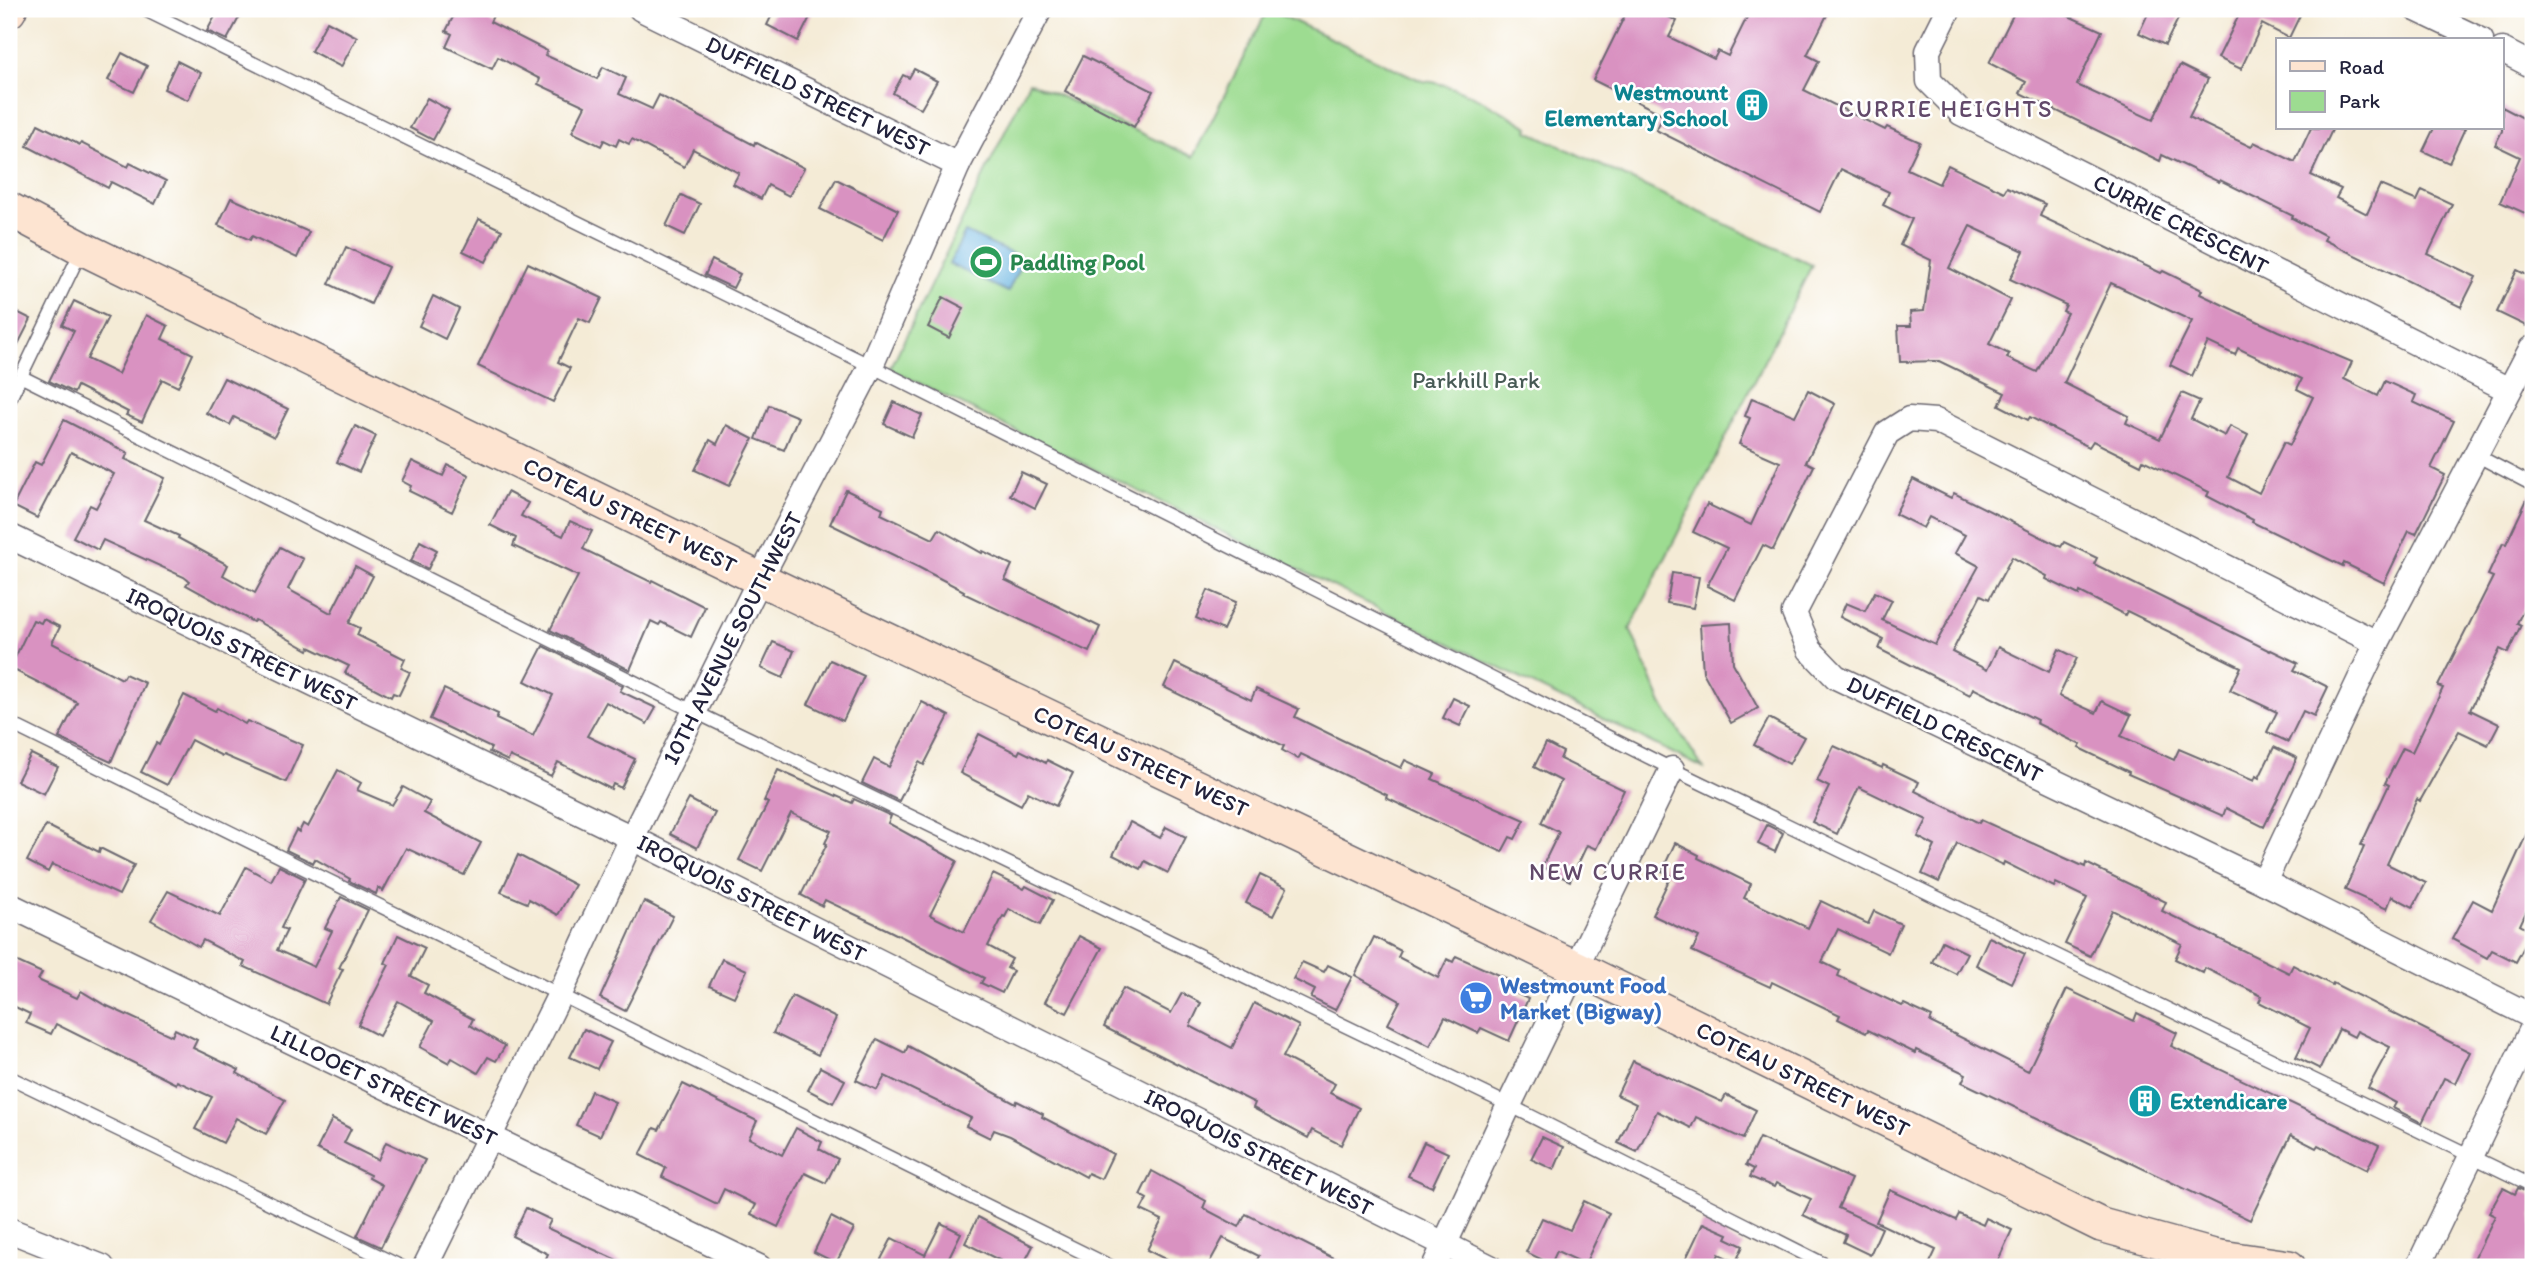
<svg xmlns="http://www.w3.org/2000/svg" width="2542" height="1276" viewBox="0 0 2542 1276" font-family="Itim,sans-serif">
  <rect width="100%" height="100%" fill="#fff"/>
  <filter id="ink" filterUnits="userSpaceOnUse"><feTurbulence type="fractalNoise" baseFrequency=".0143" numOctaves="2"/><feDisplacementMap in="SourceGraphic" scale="14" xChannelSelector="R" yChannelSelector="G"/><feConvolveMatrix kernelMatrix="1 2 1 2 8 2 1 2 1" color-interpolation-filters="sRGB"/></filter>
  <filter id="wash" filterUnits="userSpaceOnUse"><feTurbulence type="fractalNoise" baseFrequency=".00686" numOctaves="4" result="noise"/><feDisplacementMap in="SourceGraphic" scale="28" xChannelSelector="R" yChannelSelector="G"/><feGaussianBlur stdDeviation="1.57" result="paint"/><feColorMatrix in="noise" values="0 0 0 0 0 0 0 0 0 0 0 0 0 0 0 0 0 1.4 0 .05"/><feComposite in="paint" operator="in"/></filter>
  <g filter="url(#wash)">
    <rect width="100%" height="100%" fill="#f4ebd6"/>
    <path fill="#9ddc91" stroke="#607f66" stroke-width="2" d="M1268 9 1422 81C1458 83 1498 109 1529 127L1528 131 1812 265 1630 629 1662 704 1703 768 890 369 1029 82 1193 157Z"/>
    <path fill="#67b4e0" stroke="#446b8e" stroke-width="2" d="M965 232 1023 259 1008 292 949 264Z"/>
    <g id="blocks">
      <g fill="#d992c1" fill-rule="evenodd">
        <path d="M219 9H231L241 14 227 40 207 31Z"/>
        <path d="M457 9H496L490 22 547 51 545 55 597 79 603 67 626 78 619 94 652 109 659 95 754 145 755 142 804 168 789 196 768 185 761 199 733 184 739 173 693 149 684 167 632 139 629 144 619 139 616 146 604 140 601 146 572 132 585 106 538 84 540 79 498 57 492 69 446 47 452 34 446 31Z"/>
        <path d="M775 9H814L798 41 767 25Z"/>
        <path d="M1628 9H1652L1677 21 1669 37 1714 59 1718 51 1728 56 1751 9H1830L1807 55 1819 61 1804 90 1885 130 1887 127 1920 142 1907 169 1939 184 1948 165 2004 192 2007 187 2045 204 2040 216 2161 273 2163 271 2202 290 2200 294 2278 331 2352 362 2344 379 2378 396 2385 381 2416 395 2413 402 2454 421 2431 468 2445 475 2416 534 2409 531 2384 583 2344 563 2343 566 2252 522 2253 520 2207 496 2209 492 2143 460 2141 465 2093 441 2089 447 2030 417 2028 420 1999 405 2005 393 1939 361 1900 362 1898 326H1911L1910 312 1924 311 1931 260 1900 245 1912 219 1883 205 1889 192 1841 169 1820 212 1656 130 1664 115 1593 80ZM1970 226 2024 251 2010 279 2066 305 2063 311 2067 313 2037 372 2007 358 2009 354 1989 344 2011 300 1949 268ZM2111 283 2192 321 2170 365 2192 376 2208 342 2235 355 2238 348 2302 379 2297 389 2313 397 2290 445 2284 442 2259 493 2228 477 2248 435 2230 426 2225 436 2191 419 2200 401 2182 393 2160 439 2126 423 2129 416 2064 383Z"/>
        <path d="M2016 9H2053L2102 31 2077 85 2153 120 2180 65 2208 79 2189 117 2251 147 2254 142 2295 162 2311 128H2333L2311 175 2341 189 2336 198 2367 214 2380 185 2417 201 2422 190 2452 204 2428 254 2476 277 2461 307 2324 240 2326 236 2292 218 2293 216 2220 180 2219 182 2162 155 2160 161 2020 93 2026 82 1989 63Z"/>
        <path d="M2150 9H2183L2165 45 2139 33Z"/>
        <path d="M2232 9H2303L2289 38 2262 24 2241 69 2218 58 2240 13Z"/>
        <path d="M327 21 357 37 341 67 311 51Z"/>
        <path d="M122 53 147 66 134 92 108 80Z"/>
        <path d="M1083 56 1153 91 1134 127 1065 91Z"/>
        <path d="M177 61 201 73 188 100 164 89Z"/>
        <path d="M914 69 937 81 921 109 893 93 903 75 909 78Z"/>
        <path d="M427 98 449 110 433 140 410 128Z"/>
        <path d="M2502 107 2533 123V200L2527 214 2500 202 2520 157 2495 145 2502 131Z"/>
        <path d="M38 124 80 145 81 143 128 167 130 163 166 181 155 204 111 182 108 188 27 146Z"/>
        <path d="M2434 128H2465L2449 163 2423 151Z"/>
        <path d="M836 179 898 210 883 240 820 209Z"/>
        <path d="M681 195 700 204 685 235 666 226Z"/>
        <path d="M231 198 309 232 297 258 252 236 250 240 218 225Z"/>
        <path d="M479 219 502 230 486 262 463 251Z"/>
        <path d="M346 247 388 267 371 304 329 284Z"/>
        <path d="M712 260 740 274 733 288 705 275Z"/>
        <path d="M528 263 602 298 590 323 579 318 558 362 570 368 553 402 478 366Z"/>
        <path d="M2517 270 2533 278V312L2526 326 2497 312Z"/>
        <path d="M433 296 459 309 445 339 419 326Z"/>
        <path d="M943 297 964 308 949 338 928 327Z"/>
        <path d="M74 301 108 317 87 359 118 374 146 315 168 326 162 339 193 354 178 387 162 379 142 422 126 415 128 412 77 386 74 393 49 381 74 331 62 325Z"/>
        <path d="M9 308 31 319 9 362Z"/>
        <path d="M224 378 288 409 274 437 234 417 230 425 206 413Z"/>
        <path d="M1808 390 1835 404 1806 462 1814 466 1773 550 1763 545 1735 600 1707 586 1727 548 1693 532 1707 504 1751 525 1780 462 1739 444 1750 418 1745 416 1752 398 1795 416Z"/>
        <path d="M894 402 922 415 912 437 884 424Z"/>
        <path d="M769 405 798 417 784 450 756 439Z"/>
        <path d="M64 420 128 453 125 459 165 478 144 520 179 536 178 538 228 565 223 575 255 593 280 547 303 559 288 589 331 613 355 566 373 576 349 623 360 628 357 635 405 659 401 668 410 672 399 695 393 693 391 697 345 673 349 666 309 647 308 650 255 620 253 622 186 585 189 581 184 577 103 540 98 550 73 537 90 505 96 508 114 474 71 452 37 518 13 506 35 462 41 465Z"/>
        <path d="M726 425 753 439 729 486 695 470 710 440 717 444Z"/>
        <path d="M355 426 376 436 359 472 337 462Z"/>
        <path d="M412 461 443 476 448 465 469 475 452 512 409 491 411 486 402 481Z"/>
        <path d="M1021 472 1047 484 1035 508 1010 495Z"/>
        <path d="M1913 479 1951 498 1954 493 2061 547 2064 542 2097 558 2094 564 2270 651 2271 650 2298 663 2294 670 2328 687 2314 716 2303 711 2288 742 2267 732 2277 712 2230 690 2241 667 2127 611 2125 615 2080 592 2079 595 2046 579 2047 576 2012 557 1989 599 1981 595 1952 652 1987 670 1998 647 2049 672 2059 649 2077 658 2059 696 2096 713 2102 701 2131 715 2121 736 2174 760 2179 749 2254 781 2256 776 2259 778 2274 747 2297 758 2264 827 2226 808 2223 816 2128 774 2129 772 2079 748 2081 745 2036 723 2037 720 1973 688 1970 695 1879 649 1883 639 1840 617 1846 603 1865 611 1875 592 1892 600 1882 620 1935 645 1979 566 1955 553 1965 535 1929 517 1923 528 1895 514Z"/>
        <path d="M846 490 883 508 881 514 933 539 939 529 982 553 983 551 1012 565 1005 580 1100 627 1089 652 963 593 964 591 918 567 830 524Z"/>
        <path d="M507 492 528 503 521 516 563 536 570 521 592 531 583 549 651 582 652 580 705 607 691 637 661 622 659 625 651 621 630 670 550 630 578 576 513 546 516 538 490 525Z"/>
        <path d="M2530 493 2533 494V590L2517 623 2521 625 2508 653 2500 649 2470 710 2499 724 2488 745 2459 731 2420 801 2417 799 2387 864 2426 883 2413 907 2392 896 2387 909 2345 890 2364 846 2361 845 2389 785 2385 783 2403 748 2412 752 2443 688 2438 686 2493 577 2488 575 2503 543 2506 544Z"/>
        <path d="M420 541 437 550 428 569 411 561Z"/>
        <path d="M1672 573 1699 577 1693 608 1667 603Z"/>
        <path d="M1208 590 1236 602 1223 630 1196 618Z"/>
        <path d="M43 619 60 627 52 643 122 679 125 674 145 683 111 762 59 738 77 702 10 668 33 620 41 623Z"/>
        <path d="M1731 623 1733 663 1758 708 1731 723 1703 672 1700 625Z"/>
        <path d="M773 642 794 651 783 678 761 668Z"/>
        <path d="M543 646 623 686 620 691 656 708 647 724 606 702 587 736 635 759 621 788 613 784 611 789 558 762 551 776 510 756 508 761 489 752 491 748 430 719 444 689 498 714 496 719 533 736 553 695 525 681Z"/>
        <path d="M830 660 864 676 843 721 808 704Z"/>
        <path d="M1175 663 1251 700 1256 689 1299 709 1295 717 1342 740 1401 768 1405 760 1435 774 1432 779 1525 820 1515 839 1510 837 1502 852 1386 798 1387 795 1301 754 1298 759 1282 750 1284 746 1164 687Z"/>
        <path d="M184 695 215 711 217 708 245 724 247 721 303 745 286 782 223 755 222 756 191 740 167 785 141 772 156 743 159 745Z"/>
        <path d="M1453 698 1470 706 1460 726 1443 718Z"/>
        <path d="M922 702 949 716 924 765 919 762 899 801 862 783 874 759 889 767Z"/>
        <path d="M1769 718 1804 737 1789 764 1754 745Z"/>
        <path d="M979 734 1018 754 1020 750 1046 763 1047 760 1073 773 1056 806 1028 792 1021 805 960 773Z"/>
        <path d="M1546 743 1563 752 1560 759 1624 790 1596 849 1587 845 1570 881 1542 867 1559 832 1541 823 1561 781 1534 767Z"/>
        <path d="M1834 746 1882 768 1883 765 1919 782 1915 791 1979 823 1981 820 2085 867 2086 863 2166 902 2162 911 2289 973 2293 965 2332 985 2333 983 2470 1052 2455 1083 2444 1078 2422 1123 2393 1108 2396 1103 2368 1088 2390 1047 2357 1031 2354 1037 2339 1029 2320 1069 2296 1057 2310 1028 2259 1002 2262 996 2205 968 2203 973 2175 959 2182 944 2112 910 2090 956 2065 944 2087 898 2056 883 2054 887 2004 862 2003 865 1957 843 1939 882 1922 874 1935 846 1918 837 1927 820 1859 787 1837 834 1812 822 1829 787 1817 781Z"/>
        <path d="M31 754 58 767 44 794 17 781Z"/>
        <path d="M338 770 361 783 357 790 392 805 403 787 430 802 424 813 481 843 464 875 406 848 383 891 378 888 376 894 349 881 350 879 315 859 313 863 286 850 296 830 299 832 303 824 308 827Z"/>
        <path d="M778 770 852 803 854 799 891 816 888 823 957 861 930 915 964 932 993 874 1024 889 1026 886 1053 900 1040 925 1009 909 1005 917 1003 916 988 946 1012 959 1007 968 1013 971 1002 993 981 983 984 978 886 929 825 900 822 906 801 895 827 844 825 843 831 831 791 813 762 871 739 860 768 803 764 801Z"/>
        <path d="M689 799 715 813 697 848 670 834Z"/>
        <path d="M2533 820V897L2520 925 2532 932 2516 962 2492 950 2487 958 2452 939 2473 900 2492 910Z"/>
        <path d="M1130 822 1160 838 1166 827 1186 837 1168 873 1145 861 1141 869 1113 855Z"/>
        <path d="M46 825 99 852 100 848 134 865 119 895 52 864 48 872 27 861Z"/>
        <path d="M1767 825 1783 833 1775 852 1758 844Z"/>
        <path d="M1675 843 1699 855 1698 858 1751 884 1744 898 1808 928 1821 901 1868 924 1874 911 1901 924 1888 953 1838 929 1822 962 1840 971 1838 976 1902 1006 1904 1004 1932 1017 1930 1022 2028 1071 2067 989 2134 1021 2137 1013 2177 1033 2171 1046 2379 1145 2367 1170 2318 1145 2316 1148 2291 1135 2250 1220 1962 1082 1966 1074 1916 1050 1915 1053 1868 1030 1866 1033 1838 1019 1840 1015 1772 982 1770 987 1692 951 1699 937 1652 915 1671 876 1662 871Z"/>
        <path d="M518 855 575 885 558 915 529 899 527 903 501 892Z"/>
        <path d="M279 866 305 879 281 928 287 930 277 950 314 967 332 931 325 928 341 897 368 910 339 968 343 969 326 1004 243 966 245 962 203 940 199 947 151 920 168 891 220 916 246 867 271 881Z"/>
        <path d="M1260 875 1287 888 1273 916 1246 903Z"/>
        <path d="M644 901 673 916 625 1011 600 998Z"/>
        <path d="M398 935 425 948 411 976 428 985 424 993 473 1019 470 1025 505 1046 496 1061 488 1057 478 1073 452 1058 449 1063 420 1047 434 1021 398 1001 379 1036 358 1025 389 965 385 963Z"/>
        <path d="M1079 936 1102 948 1067 1013 1045 1002Z"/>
        <path d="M1374 937 1401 951 1398 957 1438 978 1447 959 1453 962 1456 956 1505 978 1501 986 1528 999 1509 1041 1481 1028 1478 1033 1445 1017 1430 1046 1388 1024 1400 1001 1355 975Z"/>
        <path d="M1989 937 2025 954 2011 983 1976 965Z"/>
        <path d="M1942 941 1967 953 1956 974 1932 962Z"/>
        <path d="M9 958 42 973 38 980 77 998 81 991 103 1004 172 1036 175 1029 197 1040 193 1048 239 1070 237 1073 285 1100 266 1134 236 1118 223 1143 195 1129 212 1097 177 1081 176 1084 56 1024 51 1034 26 1023 30 1014 9 1004Z"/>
        <path d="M722 959 747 970 734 997 709 986Z"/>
        <path d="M1302 962 1324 972 1328 965 1352 977 1335 1010 1311 998 1315 990 1293 979Z"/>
        <path d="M1123 988 1171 1013 1182 993 1201 1003 1190 1026 1232 1048 1254 1003 1299 1026 1283 1057 1335 1084 1330 1093 1359 1108 1341 1145 1312 1130 1308 1138 1253 1108 1255 1103 1104 1027Z"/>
        <path d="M792 996 836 1018 818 1055 773 1033Z"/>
        <path d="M584 1029 611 1042 597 1069 570 1057Z"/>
        <path d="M877 1039 905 1053 908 1046 1016 1104 1017 1101 1043 1114 1042 1117 1113 1154 1101 1179 1088 1173 1086 1177 1010 1136 994 1130 990 1138 966 1126 971 1118 885 1076 877 1090 856 1080Z"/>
        <path d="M1633 1061 1722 1102 1726 1095 1756 1110 1743 1139 1696 1117 1691 1128 1657 1111 1637 1152 1618 1143 1636 1104 1617 1095Z"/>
        <path d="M820 1067 845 1080 833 1103 808 1090Z"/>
        <path d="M683 1084 757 1121 749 1138 782 1155 796 1128 822 1142 819 1149 838 1159 826 1183 805 1173 778 1227 751 1214 756 1205 724 1189 717 1204 662 1177 666 1168 640 1155 654 1128 659 1130Z"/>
        <path d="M591 1091 615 1102 600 1136 576 1125Z"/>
        <path d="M332 1119 351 1129 344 1143 378 1160 386 1142 425 1160 381 1247 357 1236 382 1185 369 1178 370 1175 317 1149Z"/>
        <path d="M1542 1137 1564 1147 1554 1170 1531 1159Z"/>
        <path d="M1759 1138 1851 1179 1838 1208 1882 1228 1870 1255 1843 1242 1846 1235 1803 1215 1811 1199 1776 1183 1774 1187 1750 1177 1754 1169 1746 1165Z"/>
        <path d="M1424 1142 1448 1153 1432 1187 1408 1176Z"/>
        <path d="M1152 1171 1206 1201 1203 1208 1239 1227 1246 1214 1351 1267H1254L1259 1256 1223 1238 1207 1267H1181L1147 1250 1162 1220 1141 1210 1147 1199 1140 1195Z"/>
        <path d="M2503 1188 2515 1194 2518 1188 2533 1195V1267H2470L2495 1216 2489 1213Z"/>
        <path d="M1890 1190 1956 1220 1959 1214 1983 1225 1986 1218 2012 1230 1995 1267H1928L1936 1250 1876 1222Z"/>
        <path d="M1584 1201 1609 1213 1585 1264 1557 1251 1551 1264 1526 1252 1542 1218 1570 1230Z"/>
        <path d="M526 1208 551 1220 547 1228 632 1267H542L548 1254 512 1236Z"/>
        <path d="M831 1217 854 1229 836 1263 814 1252Z"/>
        <path d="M978 1217 1033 1246 1022 1267H1000L1003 1262 965 1243Z"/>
        <path d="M941 1223 961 1233 945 1265 949 1267H877L892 1238 925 1255Z"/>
        <path d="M1703 1223 1728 1234 1726 1238 1743 1246 1736 1262 1719 1254 1713 1267H1682Z"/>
      </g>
    </g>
  </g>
  <g filter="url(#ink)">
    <use href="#blocks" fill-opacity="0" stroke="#6c6871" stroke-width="2"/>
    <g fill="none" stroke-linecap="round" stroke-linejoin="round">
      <defs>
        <g id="lane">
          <path d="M143 9 871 366 1672 769 2533 1186"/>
          <path d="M22 377 695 712 1509 1105 1830 1267"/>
          <path d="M9 401 82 249"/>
          <path d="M2476 455 2533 485"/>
          <path d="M9 723 1112 1267"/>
          <path d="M9 1077 402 1267"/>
        </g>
        <g id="street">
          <path d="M641 9 958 165"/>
          <path d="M1949 9 1928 51 1929 81 1961 113 2509 390"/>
          <path d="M2416 9 2481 40"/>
          <path d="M2502 50 2533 66"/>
          <path d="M9 536 632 838 1490 1267"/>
          <path d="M2377 643 1936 421 1909 419 1887 433 1794 613 1810 650 1836 677 2264 882 2533 1017"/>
          <path d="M2264 882 2377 643 2531 349"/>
          <path d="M9 905 759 1267"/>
          <path d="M9 1230 102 1267"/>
          <path d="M425 1267 560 994 632 838 760 579 871 366 958 165 1040 9"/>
          <path d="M1434 1267 1509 1105 1672 769"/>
          <path d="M2418 1267 2533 1027"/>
        </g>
        <g id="secondary">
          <path d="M9 11 10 9"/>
          <path d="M9 209 82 248 760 579 1577 968 2101 1225 2214 1256 2289 1267"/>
        </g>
      </defs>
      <use href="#lane" stroke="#6c6871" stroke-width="15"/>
      <use href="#street" stroke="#6c6871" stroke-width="27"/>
      <use href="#secondary" stroke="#6c6871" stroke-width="36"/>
      <use href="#lane" stroke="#fff" stroke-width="12"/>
      <use href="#street" stroke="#fff" stroke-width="24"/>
      <use href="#secondary" stroke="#fde4d1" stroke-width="33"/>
    </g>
  </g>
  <defs>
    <symbol id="building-disc" viewBox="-11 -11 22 22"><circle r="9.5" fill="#0f9aa8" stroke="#fff"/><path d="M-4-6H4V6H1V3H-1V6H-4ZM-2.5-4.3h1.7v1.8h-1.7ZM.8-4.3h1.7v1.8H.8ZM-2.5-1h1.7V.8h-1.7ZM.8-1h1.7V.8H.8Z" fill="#fff"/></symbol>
    <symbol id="stadium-disc" viewBox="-11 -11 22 22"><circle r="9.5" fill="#2e9e5b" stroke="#fff"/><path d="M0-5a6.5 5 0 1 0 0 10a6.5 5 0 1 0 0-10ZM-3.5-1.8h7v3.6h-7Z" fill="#fff"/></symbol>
    <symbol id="supermarket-disc" viewBox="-11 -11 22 22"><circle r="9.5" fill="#3f7fe0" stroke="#fff"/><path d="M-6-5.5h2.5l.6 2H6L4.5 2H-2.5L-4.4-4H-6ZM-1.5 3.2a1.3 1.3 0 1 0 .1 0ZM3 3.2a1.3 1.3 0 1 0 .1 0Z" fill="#fff"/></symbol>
  </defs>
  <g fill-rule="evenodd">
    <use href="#building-disc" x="1733" y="86" width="38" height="38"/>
    <use href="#stadium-disc" x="967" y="243" width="38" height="38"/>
    <use href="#supermarket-disc" x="1457" y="979" width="38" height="38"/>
    <use href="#building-disc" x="2126" y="1082" width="38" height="38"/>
  </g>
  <g text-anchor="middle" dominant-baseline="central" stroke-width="5" stroke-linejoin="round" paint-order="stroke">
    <g font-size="23" font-weight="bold" fill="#0d838f" stroke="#fff" text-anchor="end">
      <text x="1728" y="92">Westmount<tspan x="1728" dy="26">Elementary School</tspan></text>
      <text x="2170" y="1101" text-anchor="start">Extendicare</text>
    </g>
    <g font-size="23" fill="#22223b" stroke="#fff">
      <text transform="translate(818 96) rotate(26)">DUFFIELD STREET WEST</text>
      <text transform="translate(2181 224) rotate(27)">CURRIE CRESCENT</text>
      <text transform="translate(630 515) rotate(26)">COTEAU STREET WEST</text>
      <text transform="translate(732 638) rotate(-63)">10TH AVENUE SOUTHWEST</text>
      <text transform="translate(242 649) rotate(26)">IROQUOIS STREET WEST</text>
      <text transform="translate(1945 729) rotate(26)">DUFFIELD CRESCENT</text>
      <text transform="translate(1141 761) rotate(25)">COTEAU STREET WEST</text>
      <text transform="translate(752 898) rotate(27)">IROQUOIS STREET WEST</text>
      <text transform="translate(1803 1079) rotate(26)">COTEAU STREET WEST</text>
      <text transform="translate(384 1085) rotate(26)">LILLOOET STREET WEST</text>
      <text transform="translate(1259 1152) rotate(27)">IROQUOIS STREET WEST</text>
    </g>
    <g font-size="23" font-weight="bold" fill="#27864d" stroke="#fff" text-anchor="start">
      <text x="1010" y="262">Paddling Pool</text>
    </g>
    <g font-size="23" fill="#475a55" stroke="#fff">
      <text x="1476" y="380">Parkhill Park</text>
    </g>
    <g font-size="23" font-weight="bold" fill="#366cbe" stroke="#fff" text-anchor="start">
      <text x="1500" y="985">Westmount Food<tspan x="1500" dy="26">Market (Bigway)</tspan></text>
    </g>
    <g font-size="24" letter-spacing="2" fill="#62496a" stroke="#fff">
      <text x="1946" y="108">CURRIE HEIGHTS</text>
      <text x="1608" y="871">NEW CURRIE</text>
    </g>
  </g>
  <rect width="2542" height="1276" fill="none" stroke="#fff" stroke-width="35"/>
  <rect x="2276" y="38" width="228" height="91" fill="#ffffff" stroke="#a7a7b1" stroke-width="2"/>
  <rect x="2290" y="61" width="35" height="10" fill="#fde4d1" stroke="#a7a7b1" stroke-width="2"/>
  <text x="2339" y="74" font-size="21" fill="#22223b">Road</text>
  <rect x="2290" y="91" width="35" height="21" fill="#9ddc91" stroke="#a7a7b1" stroke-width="2"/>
  <text x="2339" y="108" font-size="21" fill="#22223b">Park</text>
</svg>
